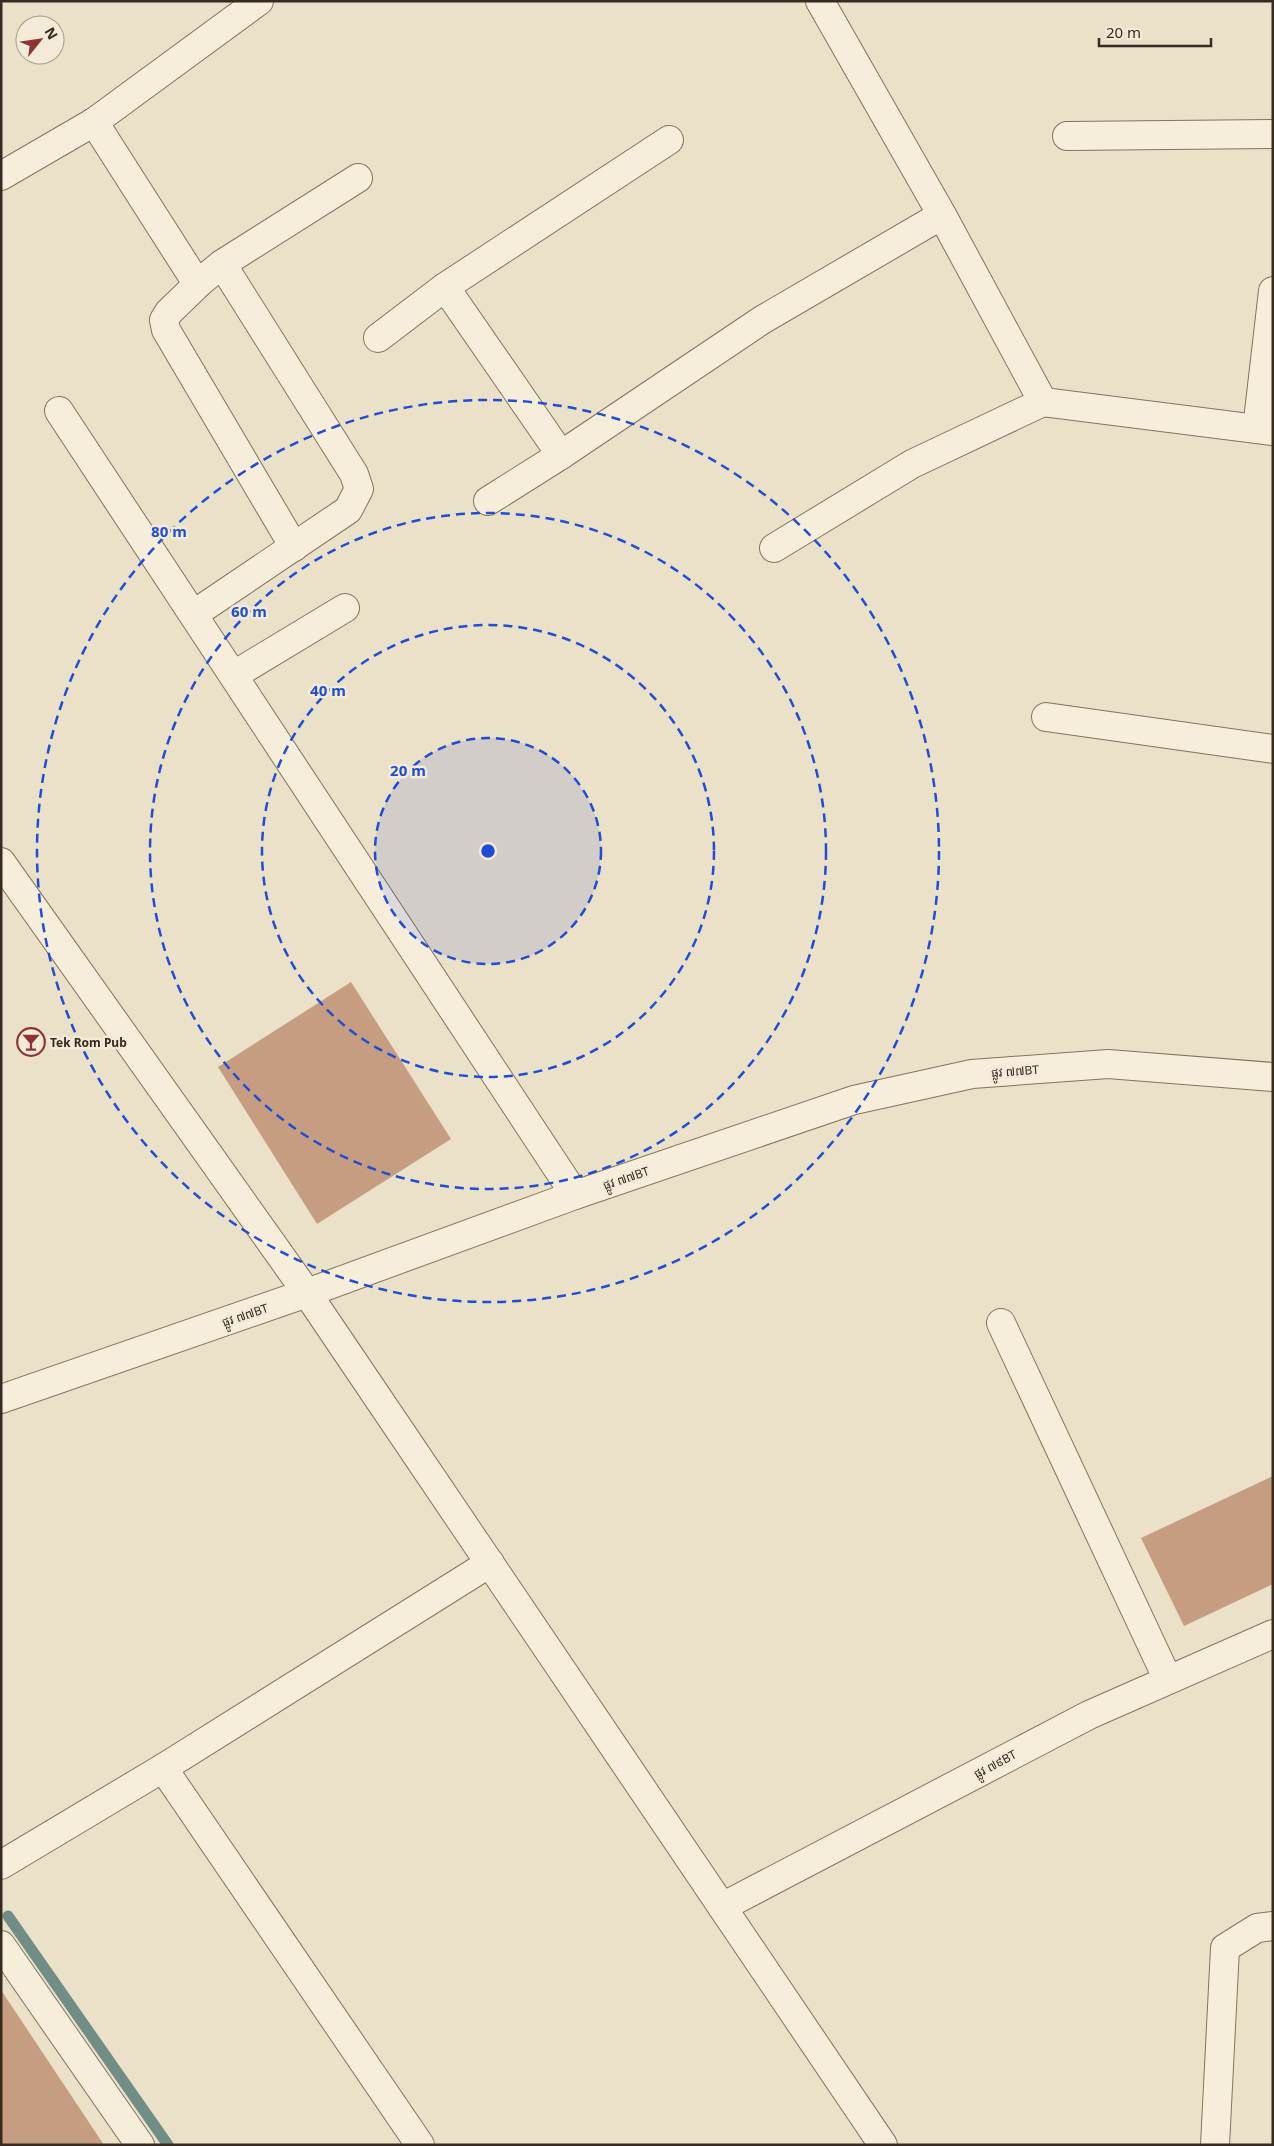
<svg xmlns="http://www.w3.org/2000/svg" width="1274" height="2146" viewBox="0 0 1274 2146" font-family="Georgia,'Noto Sans Khmer',serif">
  <rect width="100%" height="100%" fill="#ebe0c8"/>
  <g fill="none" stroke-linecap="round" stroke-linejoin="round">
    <path stroke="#708d86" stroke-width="11" d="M8 1916 168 2145"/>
  </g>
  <g fill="#c69d81">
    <path d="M351 982 451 1139 317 1224 218 1067Z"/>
    <path d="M1273 1476V1584L1184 1626 1141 1538Z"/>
    <path d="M1 1990 104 2145H1Z"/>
  </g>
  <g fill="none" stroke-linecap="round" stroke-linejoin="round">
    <defs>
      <g id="minor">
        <path d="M820 1 942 215 1043 402 1273 431"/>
        <path d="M94 122 191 274 200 282 222 264 358 178"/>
        <path d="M1067 136 1273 134"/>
        <path d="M1 176 94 122 259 1"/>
        <path d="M200 282 169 312 164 320 166 330 294 547"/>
        <path d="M445 287 561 455"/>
        <path d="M378 338 445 287 669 140"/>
        <path d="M59 411 575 1195"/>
        <path d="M1257 429 1273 291"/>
        <path d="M488 501 561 455 762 320 942 215"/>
        <path d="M774 548 912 464 1043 402"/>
        <path d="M194 614 348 510 359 489 354 474 222 264"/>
        <path d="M234 675 345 608"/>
        <path d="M1046 717 1273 749"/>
        <path d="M1 862 307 1293 883 2145"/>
        <path d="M1001 1323 1168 1680"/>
        <path d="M1 1399 307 1293 575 1195 854 1100 972 1074 1108 1064 1273 1077"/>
        <path d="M163 1768 420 2145"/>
        <path d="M1 1865 163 1768 490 1563"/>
        <path d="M722 1907 1089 1715 1273 1634"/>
        <path d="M1 1945 140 2145"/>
        <path d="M1215 2145 1225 1948 1257 1928 1273 1926"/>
      </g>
    </defs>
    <use href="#minor" stroke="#85735e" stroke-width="30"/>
    <use href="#minor" stroke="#f6eedb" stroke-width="28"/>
  </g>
  <circle cx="488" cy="851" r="113" fill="#1d4ed8" fill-opacity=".12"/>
  <g fill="none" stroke="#1d4ed8" stroke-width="2.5" stroke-dasharray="9 6">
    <circle cx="488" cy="851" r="113"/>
    <circle cx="488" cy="851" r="226"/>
    <circle cx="488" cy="851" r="338"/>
    <circle cx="488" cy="851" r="451"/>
  </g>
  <defs>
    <symbol id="bar-ring" viewBox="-11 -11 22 22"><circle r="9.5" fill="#f3ebd7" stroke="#903334" stroke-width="1.5"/><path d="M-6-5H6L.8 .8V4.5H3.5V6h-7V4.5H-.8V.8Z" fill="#903334"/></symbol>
  </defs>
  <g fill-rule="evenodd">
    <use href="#bar-ring" x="15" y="1026" width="32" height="32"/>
  </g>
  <g text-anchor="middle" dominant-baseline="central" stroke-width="5" stroke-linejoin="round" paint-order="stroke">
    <g font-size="12" font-weight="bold" fill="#372b21" stroke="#f3ebd7" text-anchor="start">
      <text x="50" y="1042">Tek Rom Pub</text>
    </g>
    <g font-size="12" fill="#372b21" stroke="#f3ebd7">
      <text transform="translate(1015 1071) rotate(-4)">ផ្លូវ ៧៧BT</text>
      <text transform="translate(626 1178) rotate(-19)">ផ្លូវ ៧៧BT</text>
      <text transform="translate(245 1315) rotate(-19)">ផ្លូវ ៧៧BT</text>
      <text transform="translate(995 1764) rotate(-28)">ផ្លូវ ៧៩BT</text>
    </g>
  </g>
  <circle cx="488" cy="851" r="8" fill="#1d4ed8" stroke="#f3ebd7" stroke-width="2.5"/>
  <g font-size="15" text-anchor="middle" font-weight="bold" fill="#1d4ed8" stroke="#f3ebd7" stroke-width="5" stroke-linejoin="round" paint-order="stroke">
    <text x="169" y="537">80 m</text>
    <text x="249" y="617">60 m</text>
    <text x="328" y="696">40 m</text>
    <text x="408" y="776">20 m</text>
  </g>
  <rect width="1274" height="2146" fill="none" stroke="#372b21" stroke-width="5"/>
  <g transform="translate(40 40) rotate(60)"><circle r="24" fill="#f3ebd7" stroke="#a89e8e"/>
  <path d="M0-4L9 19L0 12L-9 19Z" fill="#903334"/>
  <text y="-8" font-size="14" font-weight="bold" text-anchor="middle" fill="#372b21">N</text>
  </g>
  <path d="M1099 38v8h112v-8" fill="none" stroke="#372b21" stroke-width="2.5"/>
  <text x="1106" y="38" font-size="15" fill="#372b21" stroke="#f3ebd7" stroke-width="4" paint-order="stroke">20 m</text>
</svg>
